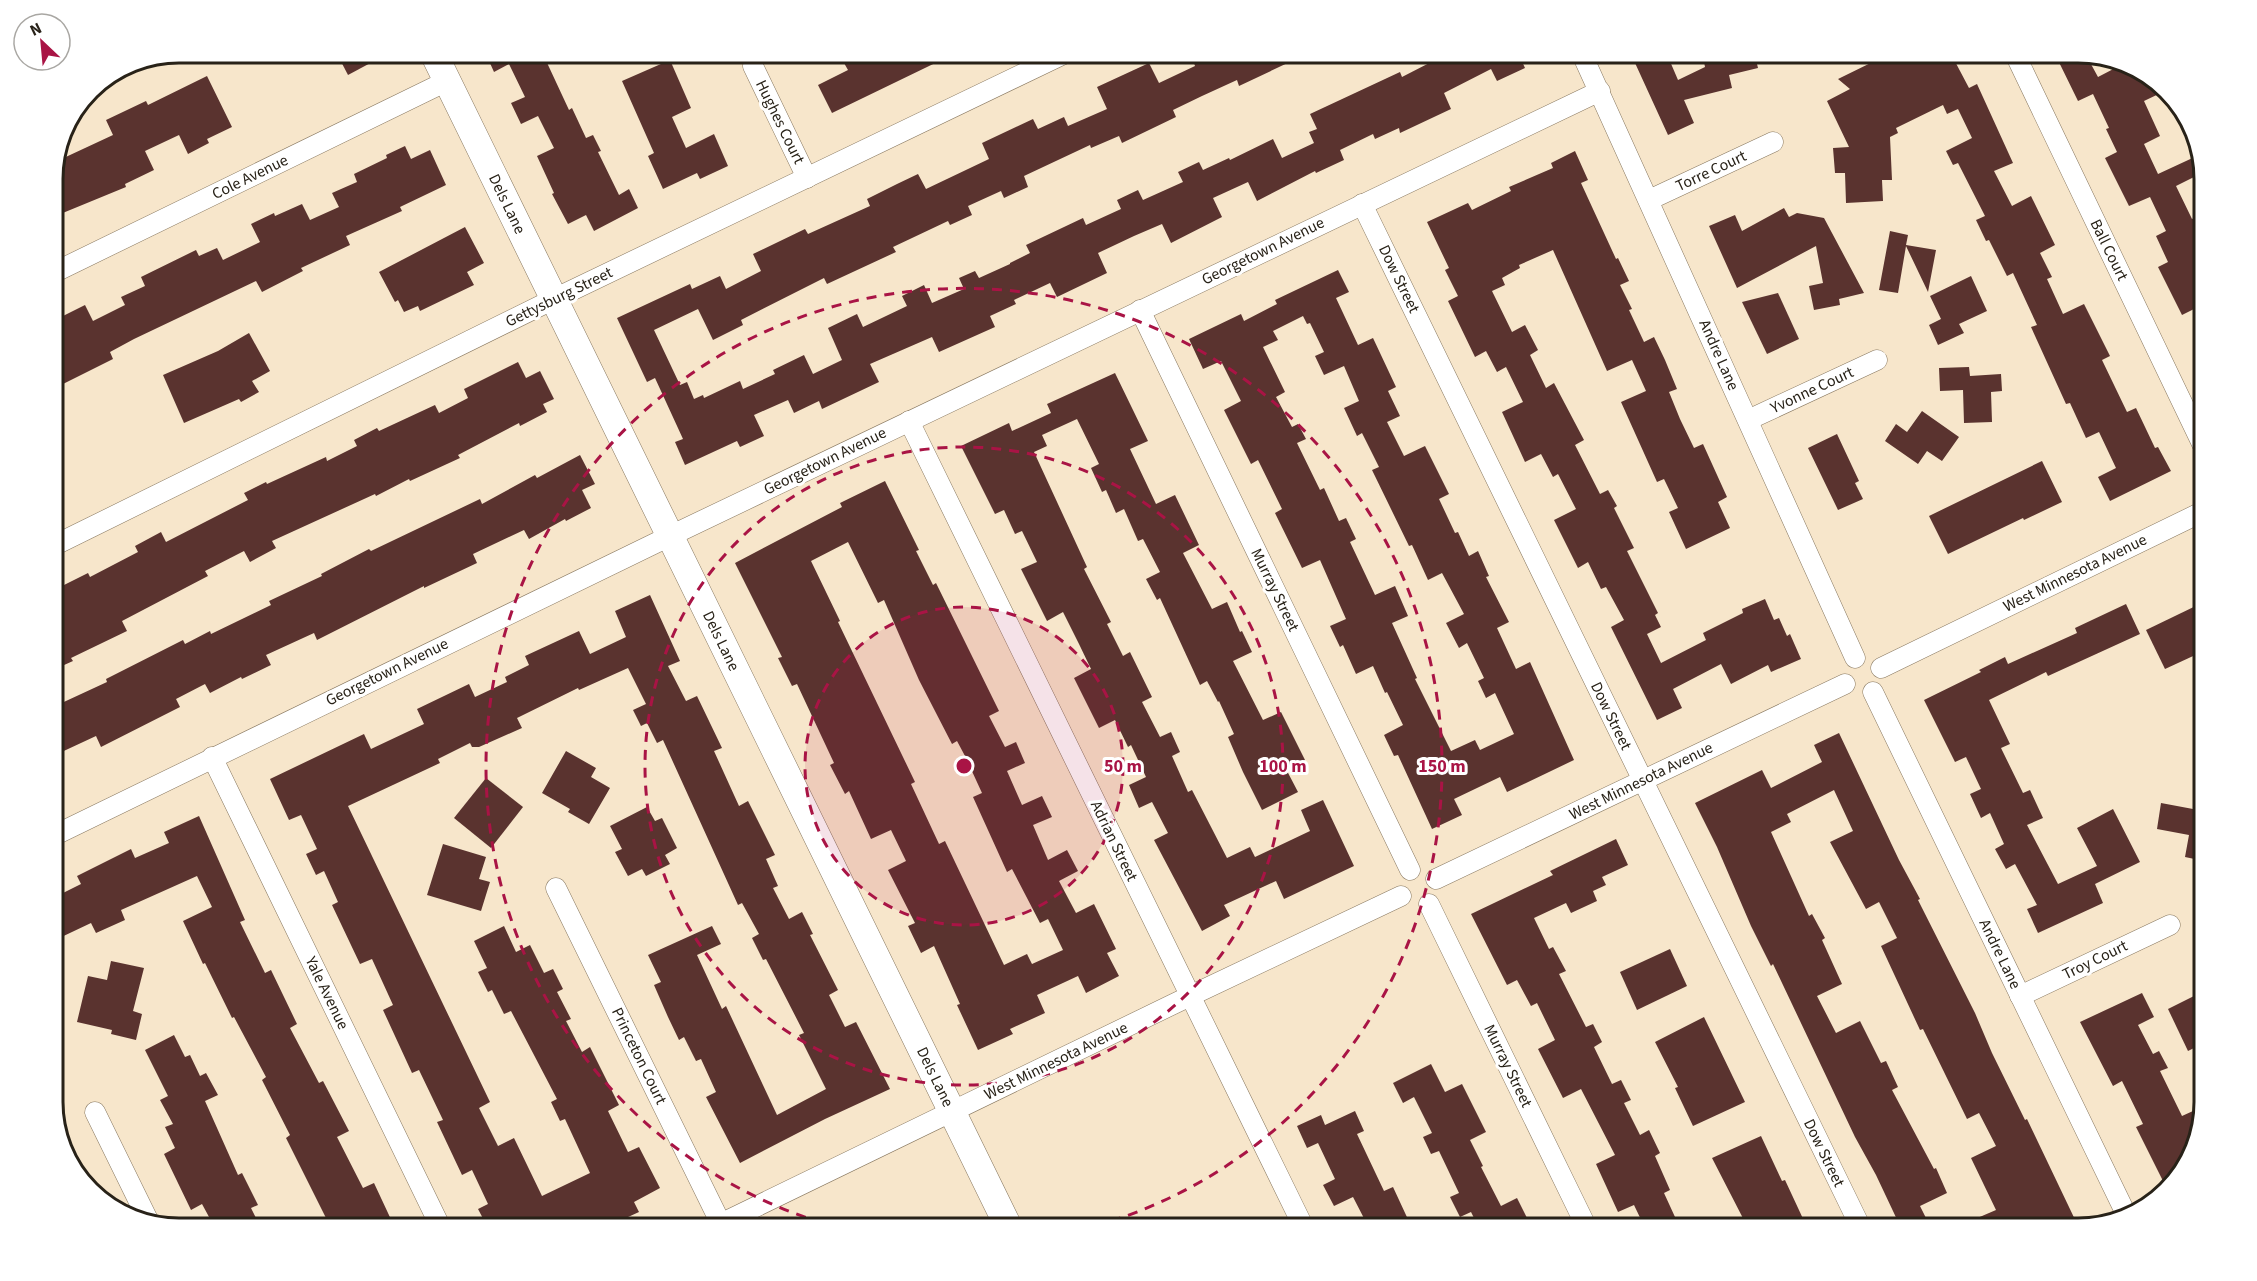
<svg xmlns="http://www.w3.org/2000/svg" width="2257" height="1281" viewBox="0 0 2257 1281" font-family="'Source Sans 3',sans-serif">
  <rect width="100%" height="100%" fill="#f7e6cb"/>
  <g fill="#5a332f" fill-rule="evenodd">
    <path d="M336 52H391L348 75Z"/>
    <path d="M485 52H542L569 110 572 108 586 138 593 135 601 151 598 152 619 195 629 189 638 208 594 231 586 215 568 224 552 194 554 193 537 156 554 148 538 116 521 124 511 103 525 97 509 64 494 72Z"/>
    <path d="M886 52H958L832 113 818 85 848 70 844 63 860 54 864 64Z"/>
    <path d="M1216 52H1311L1239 86 1237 80 1202 96 1173 110 1176 117 1122 143 1119 136 1091 148 1090 145 1024 176 1028 187 1004 198 1001 191 968 206 972 215 950 225 948 221 893 247 896 252 827 284 824 278 741 320 743 325 713 340 698 309 654 330 680 385 687 382 694 399 703 395 704 398 740 381 743 389 775 374 773 370 804 355 813 374 842 360 828 328 857 314 863 327 907 306 902 296 924 285 932 303 964 289 959 278 975 271 979 278 1010 264V263L1030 253 1026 245 1083 218 1086 225 1121 209 1117 200 1138 190 1143 200 1183 182 1178 172 1199 162 1203 170 1229 158 1230 160 1273 139 1282 158 1314 143 1309 132 1317 129 1310 114 1400 72 1402 77 1439 58 1436 52H1523L1519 55 1525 68 1497 81 1491 69 1444 93 1451 109 1400 133 1399 128 1375 139 1373 134 1340 150 1344 160 1316 173 1315 171 1257 201 1248 182 1213 198 1222 217 1171 243 1162 224 1134 236 1098 253 1107 273 1057 297 1050 283 1014 300 1016 304 990 316 995 327 939 352 932 337 870 364 879 382 822 409 819 401 794 413 788 400 754 415 764 436 740 447 737 441 685 465 675 442 683 439 655 378 647 382 617 318 690 284 692 289 720 276 726 289 761 271 753 254 805 229 808 234 870 206 867 199 897 184 918 174 926 189 989 159 982 143 1033 119 1038 129 1064 117 1068 126 1107 109 1097 87 1149 63 1159 83 1195 66 1194 63Z"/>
    <path d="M1630 52H1666L1678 80 1705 67 1702 52H1754L1758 68 1729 75 1732 88 1684 100 1694 123 1668 135Z"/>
    <path d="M1893 52H1950L1969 88 1977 84 2013 163 1994 171 2012 206 2031 196 2055 245 2040 253 2052 277 2047 279 2063 314 2084 304 2110 356 2102 360 2127 412 2136 408 2155 448 2158 447 2171 471 2110 501 2098 477 2116 468 2099 432 2086 438 2070 403 2066 404 2031 327 2037 325 2013 273 2007 276 1989 240 1986 241 1976 220 1985 216 1958 163 1953 165 1946 151 1972 138 1958 109 1947 114 1943 105 1896 128 1898 133 1890 137 1892 180H1882L1883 201 1846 203 1845 173H1835L1833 148 1849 147 1827 101 1850 89 1838 79Z"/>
    <path d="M2054 52 2086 55 2098 77 2123 64 2141 69 2165 91 2144 101 2160 136 2144 144 2158 174 2199 155 2204 172 2176 186 2192 219 2204 213V304L2182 315 2158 267 2168 262 2156 236 2166 231 2150 197 2129 206 2105 158 2117 152 2106 129 2109 128 2093 94 2078 101Z"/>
    <path d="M670 60 691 108 672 117 686 148 714 134 728 166 700 179 697 173 663 189 648 156 654 153 622 81Z"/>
    <path d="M207 76 232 127 207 139 209 143 188 154 179 135 145 151 154 170 125 184 126 187 53 217V171L55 162 113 135 106 120 146 101 148 105Z"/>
    <path d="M405 146 411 159 430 150 446 185 400 207 402 211 346 236 350 245 301 268 303 271 262 292 256 281 134 339 110 352 113 359 53 389V321L85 305 93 321 125 305 121 297 145 286 141 277 196 250 199 256 217 248 223 260 260 242 251 224 274 213 275 216 302 204 310 220 339 207 332 193 357 182 354 174 387 158 386 155Z"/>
    <path d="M1575 151 1588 180 1581 183 1616 259 1618 258 1629 281 1620 285 1632 309 1629 310 1644 342 1654 337 1665 360 1677 389 1669 392 1680 419 1694 448 1703 444 1727 497 1718 502 1730 528 1686 549 1669 512 1678 508 1664 479 1657 482 1621 402 1646 391 1632 360 1607 371 1553 250 1519 265 1520 268 1502 278 1505 285 1492 291 1512 332 1525 325 1538 350 1530 355 1546 388 1554 383 1584 440 1575 445 1600 494 1608 490 1617 506 1614 508 1634 548 1627 551 1658 613 1655 615 1661 627 1647 634 1661 663 1706 640 1703 633 1743 613 1742 609 1765 599 1774 620 1779 618 1787 636 1790 634 1801 659 1771 672 1768 665 1731 684 1721 664 1673 689 1682 708 1657 720 1611 627 1624 620 1606 587 1601 589 1588 562 1578 568 1554 520 1576 509 1558 474 1553 477 1541 454 1525 462 1502 412 1523 402 1506 367 1497 372 1486 351 1475 357 1448 301 1458 296 1445 270 1449 268 1427 222 1468 203 1472 210 1511 191 1509 187 1553 168 1551 163Z"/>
    <path d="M1784 208 1789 217 1797 213 1824 218 1864 293 1839 299 1840 305 1814 310 1809 286 1823 283 1816 246 1737 288 1709 226 1735 215 1742 231Z"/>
    <path d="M465 227 484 263 467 272 474 285 420 311 418 306 404 312 398 300 395 302 379 272Z"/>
    <path d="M1890 231 1908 235 1906 245 1936 250 1928 292 1906 246 1898 293 1879 290Z"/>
    <path d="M1338 270 1349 292 1336 298 1358 345 1373 338 1396 387 1388 391 1400 416 1387 422 1404 456 1425 446 1449 494 1439 499 1455 533 1458 532 1469 556 1478 551 1489 576 1486 577 1509 622 1497 628 1516 669 1530 662 1574 760 1507 792 1500 777 1454 799 1462 815 1432 829 1398 755 1394 756 1384 735 1403 725 1387 692 1385 693 1373 666 1356 674 1343 645 1340 647 1330 626 1346 619 1320 560 1302 568 1275 513 1282 509 1258 460 1251 464 1224 410 1241 401 1221 361 1203 369 1189 339 1241 314 1244 321 1277 304 1275 300ZM1303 316 1307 324 1310 323 1324 352 1315 356 1324 375 1344 366 1359 401 1344 408 1357 436 1362 433 1379 467 1372 470 1409 546 1412 545 1428 580 1442 573 1464 614 1446 623 1459 648 1467 643 1484 678 1478 681 1486 698 1495 693 1514 734 1480 750 1475 740 1451 751 1415 679 1417 678 1392 623 1408 616 1395 586 1375 595 1350 542 1356 539 1346 518 1339 521 1324 488 1320 490 1297 443 1306 439 1298 424 1292 427 1276 397 1285 392 1263 347 1278 340 1273 331Z"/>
    <path d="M1971 276 1987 311 1959 324 1964 333 1938 345 1929 325 1941 319 1930 296Z"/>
    <path d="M1778 293 1799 339 1767 354 1742 302Z"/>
    <path d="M249 333 270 371 252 381 259 392 241 402 239 399 184 423 163 375 218 351Z"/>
    <path d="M518 362 526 378 540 371 554 399 543 404 547 412 520 426 519 423 458 455 460 458 410 481 409 479 376 496 375 494 272 541 276 548 250 562 244 551 205 571 208 576 122 621 127 631 71 658 73 661 53 670V595L61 591 60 587 88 573 90 577 138 552 135 546 161 532 166 542 248 500 244 493 266 482 267 484 326 457 327 461 357 446 354 440 377 428 379 431 435 405 439 413 468 398 464 389Z"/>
    <path d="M1969 367 1970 376 2001 374 2002 391 1991 392 1992 422 1964 423 1963 390 1940 391 1939 368Z"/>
    <path d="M1115 373 1148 441 1130 449 1156 504 1175 495 1199 545 1183 553 1212 609 1227 602 1240 632 1242 631 1252 652 1233 661 1263 720 1281 712 1305 760 1286 769 1298 792 1262 810 1243 772 1228 737 1234 734 1219 701 1218 702 1207 681 1200 685 1160 598 1157 600 1146 579 1160 572 1143 539 1138 541 1124 509 1116 513 1106 490 1102 492 1091 468 1099 464 1077 419 1042 435 1047 446 1034 452 1087 567 1084 569 1111 622 1107 624 1123 656 1130 652 1152 697 1142 702 1160 737 1171 732 1180 752 1172 756 1188 792 1192 790 1227 858 1250 847 1255 857 1310 831 1301 810 1323 800 1354 866 1284 899 1276 881 1224 905 1230 916 1202 931 1154 840 1168 833 1152 802 1139 808 1129 785 1146 777 1131 745 1128 747 1115 720 1099 728 1074 678 1091 669 1079 644 1063 612 1047 621 1021 569 1037 562 1022 531 1015 534 1004 510 995 514 961 446 1009 423 1012 431 1051 413 1047 404Z"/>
    <path d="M1922 411 1959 437 1942 461 1927 451 1918 464 1885 441 1896 424 1907 432Z"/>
    <path d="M1837 434 1859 481 1855 483 1863 499 1838 510 1808 448Z"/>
    <path d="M580 455 595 484 582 490 591 508 566 521 565 519 529 539 524 530 473 554 477 563 424 588V586L317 640 314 633 266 655 271 665 242 679 241 677 210 693 205 684 176 699 180 707 101 747 96 736 53 756V707L107 682 106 679 183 640 185 644 210 631 211 634 271 605 269 601 322 576 321 574 369 549 371 551 480 499 482 504 535 475 537 478Z"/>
    <path d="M2042 461 2062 502 2024 520 2023 518 1948 554 1929 516Z"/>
    <path d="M885 481 919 550 916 551 933 585 936 583 999 711 989 716 1005 747 1016 742 1025 763 1007 771 1022 805 1042 796 1052 817 1033 825 1048 860 1067 850 1078 871 1059 881 1076 913 1094 904 1116 949 1107 953 1119 976 1086 993 1078 976 1037 995 1045 1013 1010 1029 1013 1034 978 1050 957 1005 960 1004 934 946 921 953 908 926 915 923 888 870 906 861 891 830 871 839 849 791 845 794 830 765 834 763 797 684 792 686 778 658 782 657 735 563 842 507 840 503ZM848 542 878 603 884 600 919 680 952 744 957 741 965 756 982 793 973 797 1007 872 1012 869 1040 923 1048 919 1063 950 1032 964 1027 954 1004 965 945 841 939 844 911 784 915 782 838 622 840 621 811 561Z"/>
    <path d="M650 595 680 661 668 666 686 701 697 696 722 748 714 751 739 806 748 801 775 855 766 859 778 886 773 888 789 919 802 912 813 934 810 935 838 990 829 995 845 1027 856 1022 890 1089 825 1119 740 1163 706 1097 716 1092 701 1059 696 1061 684 1037 679 1040 668 1017 654 985 661 982 648 955 712 926 721 944 697 955 722 1009 726 1006 777 1115 826 1089 799 1035 804 1033 766 959 763 960 752 938 759 934 742 903 738 905 663 740 657 743 647 723 641 726 633 710 646 704 628 668 579 690 578 688 517 718 522 728 479 747H472L470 743 438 759 440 763 348 806 490 1102 479 1108 498 1146 514 1138 542 1196 590 1173 565 1119 560 1121 551 1102 557 1099 511 1011 504 1014 492 990 488 992 478 972 487 968 474 941 504 926 516 952 530 945 544 973 553 969 563 989 557 992 571 1019 566 1021 582 1052 590 1047 619 1105 608 1111 628 1152 639 1147 660 1188 634 1202 639 1212 604 1228H488L478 1209 488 1204 472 1170 462 1175 437 1122 443 1120 419 1070 412 1073 383 1010 393 1005 372 959 360 964 332 905 338 902 324 871 316 875 306 854 317 849 301 815 289 820 270 779 364 734 371 749 424 724 417 709 469 684 475 697 507 682 505 677 529 665 525 656 579 631 590 654 626 637 615 611Z"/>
    <path d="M2204 602V651L2165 669 2146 630Z"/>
    <path d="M2126 604 2140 634 2048 676 2046 672 1989 700 2010 744 2001 748 2023 793 2030 790 2043 818 2027 825 2058 884 2097 866 2077 828 2113 809 2140 862 2095 884 2103 903 2038 933 2027 909 2037 905 2015 864 2006 869 1995 849 2004 844 1990 813 1981 818 1970 794 1981 789 1966 757 1955 762 1924 700 1981 672 1979 670 2005 657 2008 664 2077 633 2075 628Z"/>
    <path d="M1839 733 1899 860 1920 899 1918 900 1975 1013 1992 1053 2025 1120 2027 1119 2079 1228H1954L1996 1210 1971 1158 1996 1146 1979 1113 1967 1119 1923 1029 1920 1030 1881 946 1897 938 1879 902 1866 909 1830 842 1853 831 1834 790 1787 814 1791 822 1771 832 1809 916 1812 914 1825 938 1822 940 1842 984 1817 996 1836 1033 1860 1021 1881 1063 1886 1061 1898 1087 1892 1090 1934 1169 1936 1168 1947 1193 1920 1206 1927 1220 1909 1228H1901L1876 1175 1855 1137 1773 964 1771 966 1751 926 1717 847 1695 803 1762 770 1771 788 1822 762 1814 745Z"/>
    <path d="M566 751 596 768 591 777 610 788 589 824 568 812 570 809 542 793Z"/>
    <path d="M486 778 523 807 491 848 454 818Z"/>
    <path d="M2196 797 2204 798V861L2185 857 2189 835 2157 829 2161 803 2193 809Z"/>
    <path d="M647 807 655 821 662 818 677 848 665 855 670 864 646 876 642 869 628 876 615 852 622 849 610 826Z"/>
    <path d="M199 816 245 920 240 922 265 973 271 970 297 1024 290 1028 319 1083 323 1081 349 1131 337 1137 363 1188 374 1183 395 1228H331L286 1138 290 1135 262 1080 266 1077 234 1017 232 1018 205 963 203 964 183 921 212 907 197 876 121 910 125 920 96 933 91 923 53 941V898L81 884 77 876 131 849 135 858 169 843 164 832Z"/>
    <path d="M1616 839 1628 865 1602 877 1606 885 1593 891 1597 901 1571 913 1566 903 1534 918 1549 949 1553 947 1566 971 1559 974 1586 1027 1593 1024 1602 1042 1594 1047 1612 1084 1621 1080 1631 1100 1624 1103 1640 1135 1649 1130 1660 1153 1655 1156 1670 1190 1664 1193 1675 1217 1650 1228H1645L1634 1205 1618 1212 1596 1164 1615 1155 1581 1089 1563 1098 1538 1049 1555 1040 1537 1003 1531 1006 1517 980 1507 985 1471 914 1553 875 1550 871Z"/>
    <path d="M443 844 486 857 479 879 490 882 481 911 427 895Z"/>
    <path d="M1670 949 1687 986 1637 1010 1620 972Z"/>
    <path d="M111 961 144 968 133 1011 142 1014 136 1040 111 1034 112 1030 77 1022 88 976 107 980Z"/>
    <path d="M2204 991V1043L2188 1051 2168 1009Z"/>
    <path d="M2142 993 2154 1017 2138 1025 2153 1054 2159 1051 2168 1068 2160 1071 2182 1116 2204 1106 2188 1165 2166 1187 2136 1127 2143 1124 2122 1081 2113 1086 2080 1022Z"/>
    <path d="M1704 1017 1745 1102 1693 1126 1675 1088 1678 1087 1655 1042Z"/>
    <path d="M174 1035 185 1057 190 1055 200 1076 206 1073 218 1095 205 1101 238 1175 242 1173 258 1205 251 1208 261 1228H215L202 1204 191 1210 164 1154 175 1148 165 1127 173 1124 160 1100 168 1096 145 1050Z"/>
    <path d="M1431 1064 1445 1092 1462 1084 1486 1132 1470 1140 1483 1166 1481 1167 1501 1206 1517 1198 1532 1228H1479L1471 1212 1460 1217 1450 1197 1459 1193 1439 1151 1431 1154 1423 1137 1432 1133 1414 1097 1403 1103 1393 1083Z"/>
    <path d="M1355 1111 1364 1131 1357 1134 1384 1191 1393 1187 1412 1228H1369L1353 1197 1334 1206 1323 1185 1335 1179 1318 1143 1307 1148 1297 1126 1321 1115 1325 1125Z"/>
    <path d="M1761 1136 1782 1181 1785 1180 1805 1223 1793 1228H1748L1712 1158Z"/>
  </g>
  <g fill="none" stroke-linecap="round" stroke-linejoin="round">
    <defs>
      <g id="street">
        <path d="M1581 52 1855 658"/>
        <path d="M2014 52 2204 448"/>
        <path d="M753 66 807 178"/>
        <path d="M1649 200 1773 142"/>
        <path d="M1362 204 1861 1228"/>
        <path d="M53 273 447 81"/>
        <path d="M1140 310 1410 870"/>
        <path d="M1748 420 1877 360"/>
        <path d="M909 421 1304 1228"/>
        <path d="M53 546 554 299 1068 52"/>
        <path d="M1881 668 2204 511"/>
        <path d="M1873 692 2127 1216"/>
        <path d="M212 757 441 1228"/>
        <path d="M53 836 670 536 1600 91"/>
        <path d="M1436 879 1845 684"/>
        <path d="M556 888 723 1228"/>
        <path d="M1429 904 1587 1228"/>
        <path d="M2020 996 2170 925"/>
        <path d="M95 1112 148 1220"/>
        <path d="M712 1228 1190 996 1401 896"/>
      </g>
      <path id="secondary" d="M433 52 1009 1228"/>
    </defs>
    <use href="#street" stroke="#887860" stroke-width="21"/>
    <use href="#secondary" stroke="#887860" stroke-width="28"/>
    <use href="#street" stroke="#fff" stroke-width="20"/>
    <use href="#secondary" stroke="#fff" stroke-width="27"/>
  </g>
  <circle cx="964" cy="766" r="159" fill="#a91445" fill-opacity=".12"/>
  <g fill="none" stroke="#a91445" stroke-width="3" stroke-dasharray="10 8">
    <circle cx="964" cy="766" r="159"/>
    <circle cx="964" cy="766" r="319"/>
    <path d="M840 1228A478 478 0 1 1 1088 1228"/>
  </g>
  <g text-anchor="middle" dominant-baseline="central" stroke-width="6" stroke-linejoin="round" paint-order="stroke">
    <g font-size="16" fill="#282218" stroke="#fff">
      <text transform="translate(780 122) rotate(64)">Hughes Court</text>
      <text transform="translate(1711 171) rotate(-25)">Torre Court</text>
      <text transform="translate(250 177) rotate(-26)">Cole Avenue</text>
      <text transform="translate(507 204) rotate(64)">Dels Lane</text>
      <text transform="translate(2109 250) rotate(64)">Ball Court</text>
      <text transform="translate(1263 251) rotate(-26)">Georgetown Avenue</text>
      <text transform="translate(1399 279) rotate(64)">Dow Street</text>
      <text transform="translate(559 297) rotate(-26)">Gettysburg Street</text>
      <text transform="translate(1719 355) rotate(66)">Andre Lane</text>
      <text transform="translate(1812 390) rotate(-25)">Yvonne Court</text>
      <text transform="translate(825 461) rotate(-26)">Georgetown Avenue</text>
      <text transform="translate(2075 573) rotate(-26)">West Minnesota Avenue</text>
      <text transform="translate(1275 590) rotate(64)">Murray Street</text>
      <text transform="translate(721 641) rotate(64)">Dels Lane</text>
      <text transform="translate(387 672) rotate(-26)">Georgetown Avenue</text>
      <text transform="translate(1611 716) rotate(64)">Dow Street</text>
      <text transform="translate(1641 781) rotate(-26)">West Minnesota Avenue</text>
      <text transform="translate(1114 841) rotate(64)">Adrian Street</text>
      <text transform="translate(2000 954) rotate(64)">Andre Lane</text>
      <text transform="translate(2095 960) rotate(-26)">Troy Court</text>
      <text transform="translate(327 993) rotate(64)">Yale Avenue</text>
      <text transform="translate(639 1056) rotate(64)">Princeton Court</text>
      <text transform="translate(1056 1061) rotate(-26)">West Minnesota Avenue</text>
      <text transform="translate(1508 1066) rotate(64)">Murray Street</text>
      <text transform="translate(935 1077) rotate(64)">Dels Lane</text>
      <text transform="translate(1824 1153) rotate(64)">Dow Street</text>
    </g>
  </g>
  <path d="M0 0H2257V1281H0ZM179 63H2078A116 116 0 0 1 2194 179V1102A116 116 0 0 1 2078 1218H179A116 116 0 0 1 63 1102V179A116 116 0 0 1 179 63Z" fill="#fff" fill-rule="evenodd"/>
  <path fill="none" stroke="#282218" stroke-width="3" d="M179 63H2078A116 116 0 0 1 2194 179V1102A116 116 0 0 1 2078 1218H179A116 116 0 0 1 63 1102V179A116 116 0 0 1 179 63Z"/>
  <circle cx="964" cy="766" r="9" fill="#a91445" stroke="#fff" stroke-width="3"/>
  <g font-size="18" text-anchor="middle" font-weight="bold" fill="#a91445" stroke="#fff" stroke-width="6" stroke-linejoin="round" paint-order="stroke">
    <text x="1123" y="772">50 m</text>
    <text x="1283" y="772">100 m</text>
    <text x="1442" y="772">150 m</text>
  </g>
  <g transform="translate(42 42) rotate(334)"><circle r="28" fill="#ffffff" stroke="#a9a7a3" stroke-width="1.5"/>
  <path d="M0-4.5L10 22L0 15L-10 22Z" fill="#a91445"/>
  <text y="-9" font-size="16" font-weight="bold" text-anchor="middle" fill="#282218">N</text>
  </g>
</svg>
